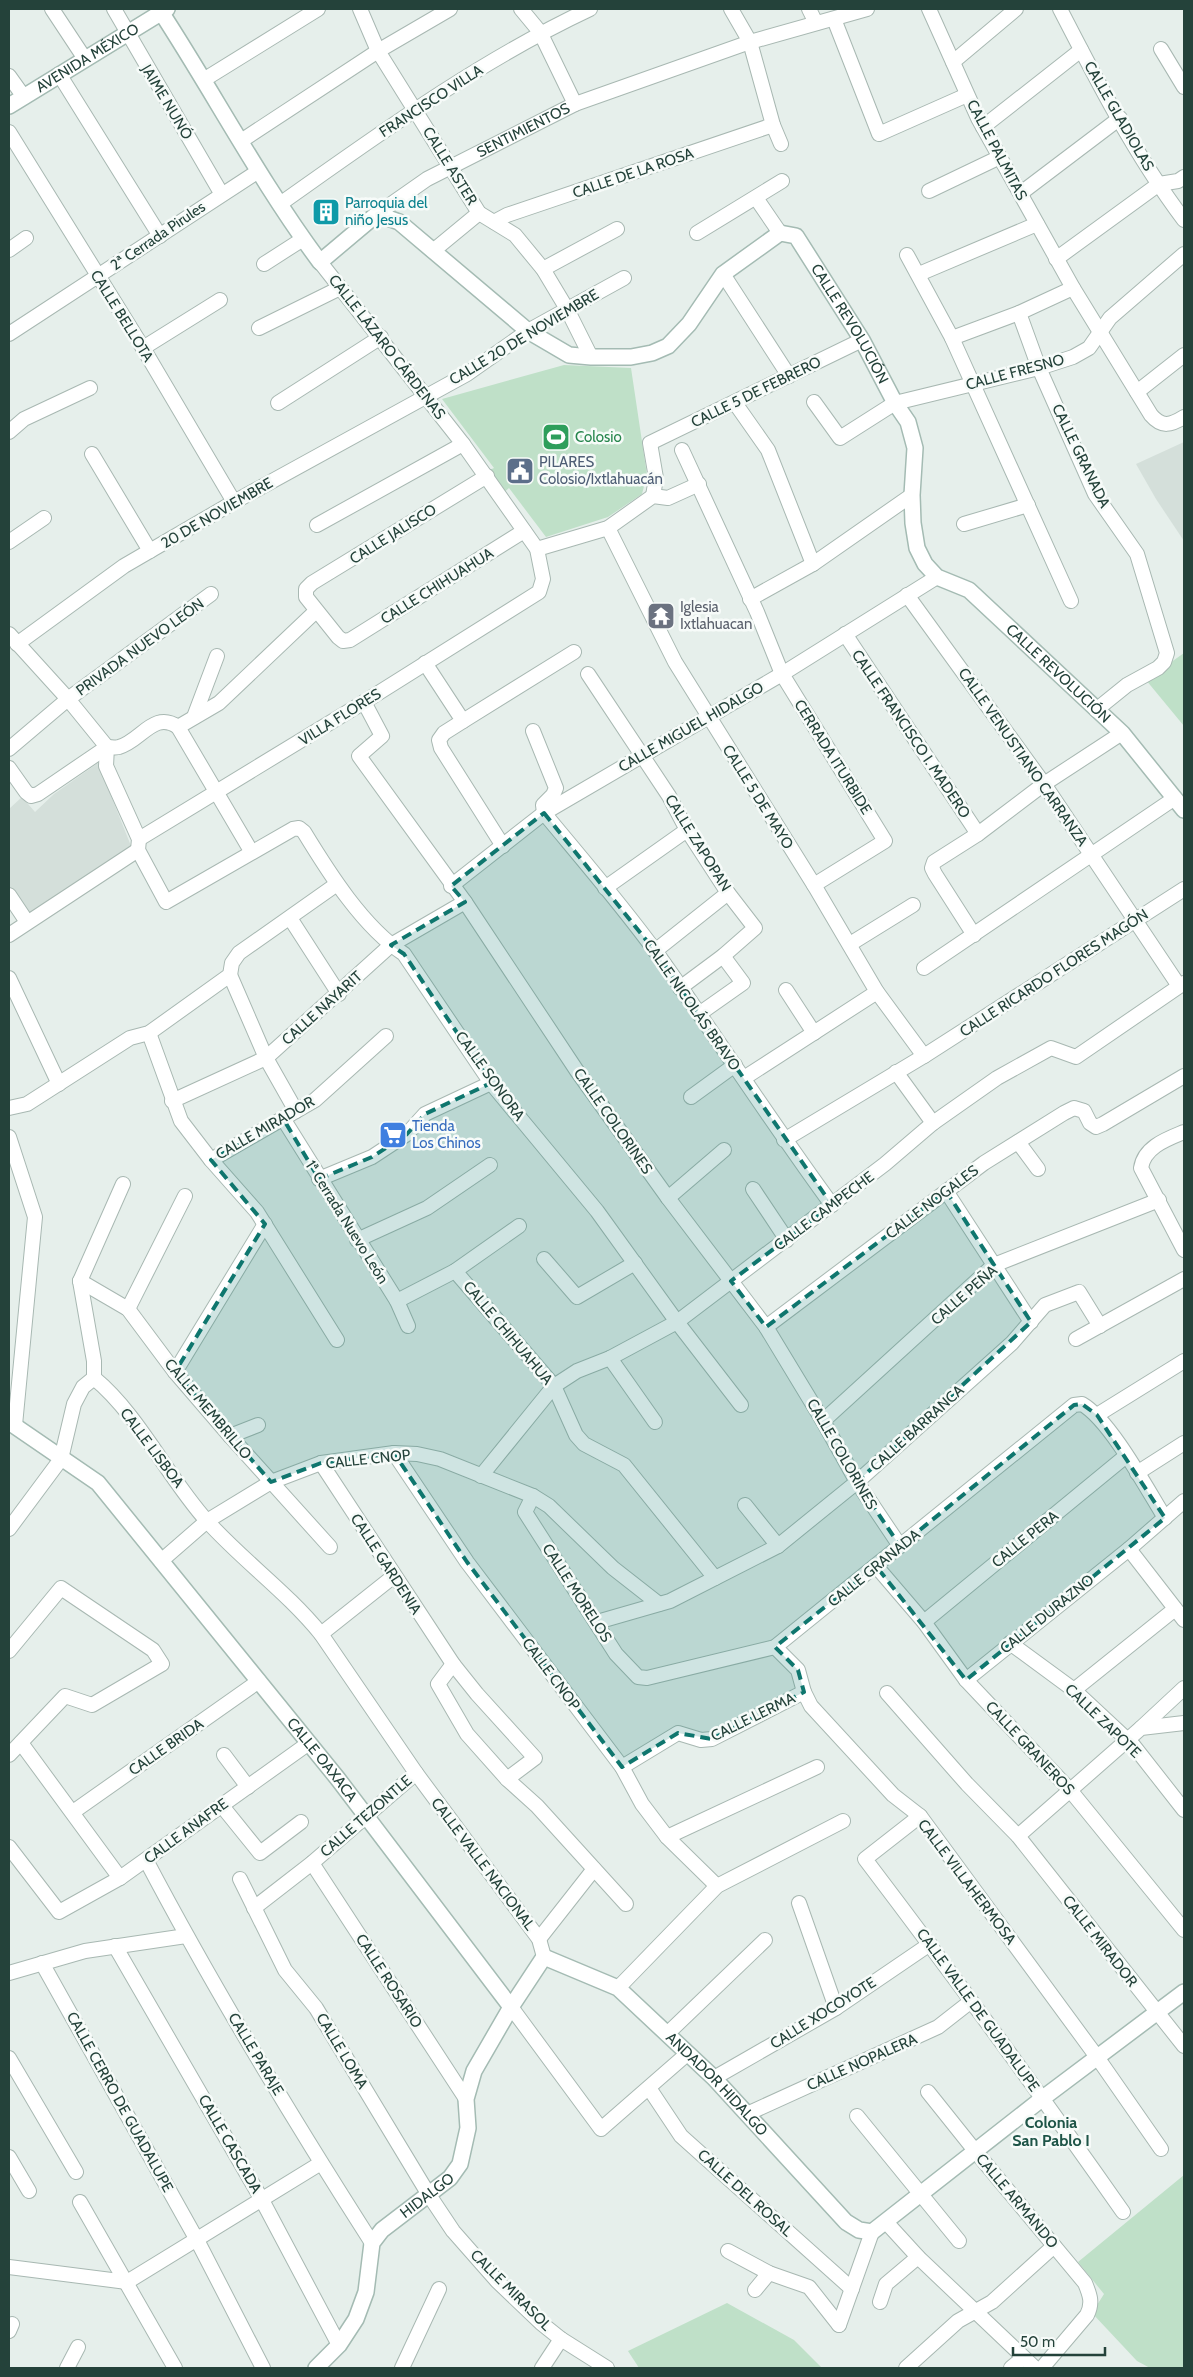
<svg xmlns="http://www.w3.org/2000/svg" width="1193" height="2377" viewBox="0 0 1193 2377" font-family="Cabin,sans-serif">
  <rect width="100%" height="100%" fill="#e6efeb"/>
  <g fill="#d4dfda">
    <path d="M1184 442V541L1156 499 1136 464Z"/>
    <path d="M98 763 131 846 28 914 9 886V809L22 797 35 812 54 794Z"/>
  </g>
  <g fill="#bfe0c8">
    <path d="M564 365 631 368 647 475 642 494 608 517 546 537 509 488 501 495 485 472 494 468 442 399Z"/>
    <path d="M1184 653V726L1146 680Z"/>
    <path d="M1184 2175V2368H1150L1137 2361 1092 2313 1104 2294 1078 2262Z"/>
    <path d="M727 2303 794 2340 822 2368H639L628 2351Z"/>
  </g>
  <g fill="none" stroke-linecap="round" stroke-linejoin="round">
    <defs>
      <g id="street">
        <path d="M52 9 85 59"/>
        <path d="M114 9 221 193"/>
        <path d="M360 9 378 51 479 213 515 235 543 269 567 309 591 357"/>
        <path d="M521 9 540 32 575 104"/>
        <path d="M731 9 750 42 773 125 781 144"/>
        <path d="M809 9 816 23"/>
        <path d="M929 9 978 118 1073 288 1151 415C1162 428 1171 425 1184 417"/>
        <path d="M1060 9C1097 81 1135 155 1184 220"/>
        <path d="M834 19 879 134 967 95"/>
        <path d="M1161 49 1184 87"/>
        <path d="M953 62 1016 9"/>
        <path d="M59 74 160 236"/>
        <path d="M9 76 24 97"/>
        <path d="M205 79 318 9"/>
        <path d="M983 127 1081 50"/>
        <path d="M9 132 143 348 234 502"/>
        <path d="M241 141 378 51 450 9"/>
        <path d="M929 191 1000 157"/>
        <path d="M1021 193 1120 118"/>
        <path d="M756 198 780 233"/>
        <path d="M280 204C379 134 479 61 590 9"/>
        <path id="s1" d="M377 214 427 179 575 104 750 42 867 9"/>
        <path d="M494 222 507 215 773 125"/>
        <path d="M697 233 782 181"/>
        <path d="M9 250 26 238"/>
        <path d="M433 251 479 213"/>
        <path d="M907 255 952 338 1071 601"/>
        <path d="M1056 259 1159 184 1178 181 1184 177"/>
        <path d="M264 264 303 239"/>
        <path d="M543 269 617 229"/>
        <path d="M723 274 789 376"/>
        <path d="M919 274 1037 224"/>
        <path d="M1019 313 1039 368 1095 494 1137 554 1167 653 1164 662 1158 668 1127 685 1096 710"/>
        <path d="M259 328 340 288"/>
        <path d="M9 334 257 172"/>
        <path d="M952 338 1019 313 1073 288"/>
        <path d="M143 348 220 300"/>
        <path d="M1137 392 1184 355"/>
        <path d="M814 402 840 438 895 403 1039 368 1073 357 1089 348 1110 318 1184 254"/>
        <path d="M278 403 381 337"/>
        <path d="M735 403 768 450 813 564"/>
        <path d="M9 432 24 419 90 388"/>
        <path d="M682 450 757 612 782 674 885 841 814 885"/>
        <path d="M92 454 150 551"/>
        <path d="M487 476 312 583 306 589V597L338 637 343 641 350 640 524 531"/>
        <path d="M653 496 656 478 650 443 862 340"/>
        <path d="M964 524 1028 505"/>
        <path d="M317 525 463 444"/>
        <path d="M608 528 675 662 814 885 877 992 924 1056"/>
        <path d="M9 542 44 518"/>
        <path d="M537 549 608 528 653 496 668 498 699 484"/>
        <path d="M907 595 1044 784 1179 986"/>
        <path d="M750 599 813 564 912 495"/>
        <path d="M9 634 68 699 107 747 106 766 139 839 138 850 166 902 293 829 299 828 304 832C329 873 363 927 404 954L491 1083 597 1211 677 1322 741 1405"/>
        <path d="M845 634 978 834"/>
        <path d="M17 644 124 566 234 502 467 374 528 331 624 278"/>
        <path d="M425 663 463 721 444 733 439 740 441 748 503 846"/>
        <path d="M588 674 669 796 687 830 728 893 755 928 723 956 680 988"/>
        <path d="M364 702 382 736 359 756 465 902 577 1071 668 1198 766 1327 823 1421 857 1482 900 1546"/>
        <path d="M194 717 217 656"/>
        <path d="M463 721 574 652"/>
        <path d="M178 727 219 703 316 611"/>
        <path d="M533 731 556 788 553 795 543 805 544 813C582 859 621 904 656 952 716 1036 771 1122 832 1205"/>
        <path d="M9 749 68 699 211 594"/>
        <path d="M9 768 26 792 31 796 38 794 107 747C111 747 116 748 119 747 141 741 154 710 178 727L251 851"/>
        <path d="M139 839 364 702 539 592 543 579 537 549 463 444 320 262"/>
        <path d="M451 886 544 813 782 674 937 577"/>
        <path d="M605 888 687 830"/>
        <path d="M9 895 27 922"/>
        <path d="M290 918 339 994"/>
        <path d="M9 935 138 850"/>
        <path d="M974 935 935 874 932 868 934 862 978 834 1044 784 1122 733"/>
        <path d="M850 944 913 905"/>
        <path d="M655 951 728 893"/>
        <path d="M924 968 1175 798"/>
        <path d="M230 975 266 1058 296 1111"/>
        <path d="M9 978 59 1084"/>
        <path d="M786 990 814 1033"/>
        <path d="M699 1014 743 983 723 956"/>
        <path d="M149 1033 181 1121 211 1160 257 1212 337 1340"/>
        <path d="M896 1072 933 1123"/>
        <path d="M744 1078 877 992"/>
        <path d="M691 1097 735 1065"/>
        <path d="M172 1101 266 1058 391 945 465 902"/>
        <path d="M9 1108 27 1104 130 1038 149 1033 230 975 232 963 239 953 337 884"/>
        <path d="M284 1120 397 1301 408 1326"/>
        <path d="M1184 1132C1167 1139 1144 1147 1141 1168L1184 1250"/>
        <path d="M9 1137 35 1217 15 1425"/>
        <path d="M784 1140 924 1056 1184 889"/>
        <path d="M1018 1142 1038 1169"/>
        <path d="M211 1160 315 1100 386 1036"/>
        <path d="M319 1179 372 1157 407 1134 425 1114 491 1083"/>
        <path d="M753 1189 787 1240"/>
        <path d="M946 1191 1031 1322"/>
        <path d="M668 1198 724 1150"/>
        <path d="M357 1240 427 1208 490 1165"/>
        <path d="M544 1259 577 1297 635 1263"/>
        <path d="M455 1271 554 1386 576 1435 584 1444 624 1465 715 1578"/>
        <path d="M80 1281 128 1309 175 1372 230 1436 330 1547"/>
        <path d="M80 1281 123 1184"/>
        <path d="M397 1301 455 1271 519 1226"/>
        <path d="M128 1309 185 1196"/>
        <path d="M766 1327 984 1163 1064 1113 1074 1108 1084 1111 1090 1123 1096 1127 1103 1124 1184 1076"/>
        <path d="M1076 1339 1184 1279"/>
        <path d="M610 1358 655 1422"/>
        <path d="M175 1372 265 1224"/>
        <path d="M94 1378C139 1415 168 1478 207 1521 243 1561 287 1592 321 1634L416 1773 539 1939 544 1957"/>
        <path d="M1097 1415 1184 1361"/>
        <path d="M823 1421 994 1265 1159 1200"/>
        <path d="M230 1436 258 1425"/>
        <path d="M394 1453 467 1562 622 1767 642 1804 667 1837 717 1886"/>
        <path d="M321 1463 453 1664 477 1694 535 1758 507 1779 537 1806 626 1904"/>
        <path d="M1137 1473 1184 1443"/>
        <path d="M481 1476 554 1386 577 1371 610 1358 677 1322 885 1164 933 1123 997 1078 1051 1048 1076 1057 1184 983"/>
        <path d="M533 1496 525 1512 616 1654 638 1677 647 1678 775 1647 1074 1405 1082 1404C1110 1420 1147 1489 1165 1518"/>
        <path d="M745 1505 778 1546"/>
        <path d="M9 1529 61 1459 74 1404 83 1387 94 1378V1361L80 1281"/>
        <path d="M1129 1549 1184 1620"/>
        <path d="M161 1561 207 1521 271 1482 321 1463 394 1453 417 1454 440 1459 533 1496 549 1506 613 1568 659 1604"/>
        <path d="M876 1566 924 1622 966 1680 1070 1790 1184 1930"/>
        <path d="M597 1622 670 1601 778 1546 857 1482 1012 1343 1045 1305 1079 1292 1100 1326"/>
        <path d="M924 1622 1126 1456"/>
        <path d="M321 1634 394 1576"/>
        <path d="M1010 1643 1074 1690 1133 1745 1184 1810"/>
        <path d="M775 1647 798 1670 804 1692 811 1706 893 1795 920 1816 1097 2057 1161 2149"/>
        <path d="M9 1651 61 1588 153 1650 162 1664 92 1705 65 1696 9 1755"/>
        <path d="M453 1664 438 1684 467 1734 507 1779"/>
        <path d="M966 1680 1129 1549 1184 1501"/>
        <path d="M1074 1690 1175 1609"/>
        <path d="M887 1693 967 1784 1018 1836 1184 2046"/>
        <path d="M1141 1728 1184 1688"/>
        <path d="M21 1743 120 1878"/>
        <path d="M224 1755 248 1787"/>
        <path d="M622 1767 678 1733 701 1740 712 1739 804 1692"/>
        <path d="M222 1806 260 1853 301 1822"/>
        <path d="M73 1812 259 1681"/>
        <path d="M920 1816 865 1859C953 1975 1039 2092 1123 2212"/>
        <path d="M1018 1836 1141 1728 1184 1723"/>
        <path d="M667 1837 817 1767"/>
        <path d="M9 1847 59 1912 120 1878 309 1743"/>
        <path d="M146 1860C215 1991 292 2118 372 2243"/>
        <path d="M312 1863 466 2099"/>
        <path d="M240 1879 285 1970 316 2008 429 2195 453 2231 497 2281 541 2323 561 2339 607 2368"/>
        <path d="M799 1903 836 2008"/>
        <path d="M254 1908 312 1863 416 1773"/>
        <path d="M539 1939 594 1869"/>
        <path d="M115 1946 262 2200 339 2345"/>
        <path d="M42 1963 197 2240 263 2368"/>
        <path d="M9 1973 85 1951 186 1936"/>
        <path d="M618 1988 717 1886 843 1821"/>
        <path d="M511 2007 601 2129 687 2054"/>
        <path d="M667 2034 765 1940"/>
        <path d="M9 2058 76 2172"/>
        <path d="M714 2078 836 2008 930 1944"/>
        <path d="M649 2088 681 2136 852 2289"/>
        <path d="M928 2092 976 2152 1085 2283C1090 2295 1093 2303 1087 2315L1042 2368"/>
        <path d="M749 2113 938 2027 970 2002"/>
        <path d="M857 2116 959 2241"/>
        <path d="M9 2157 29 2191"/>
        <path d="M80 2202 175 2368"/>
        <path d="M886 2222 918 2257 1035 2368"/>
        <path d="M728 2251 769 2273 809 2287 839 2325"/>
        <path d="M9 2267 127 2282"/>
        <path d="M127 2282 321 2163"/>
        <path d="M755 2290 769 2273"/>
        <path d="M880 2302 886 2284 918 2257"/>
        <path d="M839 2325 872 2232"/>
        <path d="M9 2331 12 2324"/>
        <path d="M67 2368 78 2347"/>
        <path d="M402 2368 439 2289"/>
        <path d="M542 2368 561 2339"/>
        <path d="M906 2368 958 2321 992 2302 1054 2246"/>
        <path d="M1011 2368 1023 2358"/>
      </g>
      <g id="secondary">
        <path id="s2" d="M161 12C215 95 261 183 320 262L377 214 399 222 528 331 569 355 591 357H631L652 353 668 346 689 324 723 274 780 233 796 236 862 340 895 403 908 422 915 448 912 495 913 523 917 548 925 564 937 577 969 590 1122 733 1184 810"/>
        <path id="s3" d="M9 106 167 9"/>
        <path id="s4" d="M9 1422 98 1483 338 1779 511 2007"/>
        <path id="s5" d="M316 2368 339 2345 356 2319 366 2292 372 2243 382 2230 450 2178 460 2164 468 2128 466 2099 474 2071 511 2007 544 1957 618 1988 714 2078 846 2222 859 2230 872 2232 1043 2098 1184 1992"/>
      </g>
    </defs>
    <use href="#street" stroke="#a8b8b2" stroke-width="16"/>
    <use href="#secondary" stroke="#a4bbb3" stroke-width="18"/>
    <use href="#street" stroke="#fff" stroke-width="14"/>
    <use href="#secondary" stroke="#fff" stroke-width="15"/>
  </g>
  <path fill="#0f766e" fill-opacity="0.2" stroke="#0f766e" stroke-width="4" stroke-dasharray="10 6" stroke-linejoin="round" d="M544 813 655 951 832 1205 731 1281 766 1327 946 1191 1031 1322 857 1482 900 1546 1074 1405 1082 1404 1097 1415 1165 1518 966 1680 876 1566 775 1647 798 1670 804 1692 712 1739 678 1733 622 1767 467 1562 394 1453 321 1463 271 1482 175 1372 265 1224 211 1160 284 1120 319 1179 372 1157 407 1134 425 1114 491 1083 404 954 391 945 465 902 451 886Z"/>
  <defs>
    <symbol id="building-square" viewBox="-11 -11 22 22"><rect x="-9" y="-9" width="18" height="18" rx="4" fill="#0f9aa8" stroke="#f7fbf9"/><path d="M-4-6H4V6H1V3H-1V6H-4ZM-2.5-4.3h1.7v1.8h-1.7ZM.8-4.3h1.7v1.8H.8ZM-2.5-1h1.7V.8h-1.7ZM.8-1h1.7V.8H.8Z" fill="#fff"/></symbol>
    <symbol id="stadium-square" viewBox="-11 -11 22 22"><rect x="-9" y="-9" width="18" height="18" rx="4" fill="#2e9e5b" stroke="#f7fbf9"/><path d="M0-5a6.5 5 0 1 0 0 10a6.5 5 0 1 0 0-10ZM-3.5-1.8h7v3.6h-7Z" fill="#fff"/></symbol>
    <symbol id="civic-square" viewBox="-11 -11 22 22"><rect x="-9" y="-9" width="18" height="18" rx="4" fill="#5c6f8a" stroke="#f7fbf9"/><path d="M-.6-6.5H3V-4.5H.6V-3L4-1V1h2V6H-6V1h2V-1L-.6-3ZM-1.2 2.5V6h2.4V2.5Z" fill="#fff"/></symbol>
    <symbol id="temple-square" viewBox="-11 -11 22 22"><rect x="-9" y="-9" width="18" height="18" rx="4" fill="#6b7280" stroke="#f7fbf9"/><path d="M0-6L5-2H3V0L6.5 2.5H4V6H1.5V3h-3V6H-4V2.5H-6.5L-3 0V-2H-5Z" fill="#fff"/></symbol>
    <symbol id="supermarket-square" viewBox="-11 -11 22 22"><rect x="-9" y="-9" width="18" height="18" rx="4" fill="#3f7fe0" stroke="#f7fbf9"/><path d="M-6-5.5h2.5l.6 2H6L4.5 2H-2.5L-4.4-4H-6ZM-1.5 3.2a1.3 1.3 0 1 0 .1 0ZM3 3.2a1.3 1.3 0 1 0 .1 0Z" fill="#fff"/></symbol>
  </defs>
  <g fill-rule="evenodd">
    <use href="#building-square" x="310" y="196" width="32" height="32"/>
    <use href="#stadium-square" x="540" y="421" width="32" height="32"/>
    <use href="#civic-square" x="504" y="455" width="32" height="32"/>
    <use href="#temple-square" x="645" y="600" width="32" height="32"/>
    <use href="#supermarket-square" x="377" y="1119" width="32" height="32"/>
  </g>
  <g text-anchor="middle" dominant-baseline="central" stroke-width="5" stroke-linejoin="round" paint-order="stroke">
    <g font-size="15" fill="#24423a" stroke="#f7fbf9">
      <text stroke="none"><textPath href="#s3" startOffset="92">AVENIDA MÉXICO</textPath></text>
      <text transform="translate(431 101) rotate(-33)">FRANCISCO VILLA</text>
      <text transform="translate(167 102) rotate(59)">JAIME NUNÓ</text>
      <text transform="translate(1119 116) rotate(60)">CALLE GLADIOLAS</text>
      <text stroke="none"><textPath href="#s1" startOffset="169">SENTIMIENTOS</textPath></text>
      <text transform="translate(997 150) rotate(62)">CALLE PALMITAS</text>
      <text transform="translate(450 166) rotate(58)">CALLE ASTER</text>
      <text transform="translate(633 173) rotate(-19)">CALLE DE LA ROSA</text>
      <text transform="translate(158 236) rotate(-34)">2ª Cerrada Pirules</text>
      <text transform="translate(122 316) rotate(58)">CALLE BELLOTA</text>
      <text stroke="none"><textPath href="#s2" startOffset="992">CALLE REVOLUCIÓN</textPath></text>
      <text transform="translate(524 337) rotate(-31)">CALLE 20 DE NOVIEMBRE</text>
      <text transform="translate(387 347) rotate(52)">CALLE LÁZARO CÁRDENAS</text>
      <text transform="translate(1015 372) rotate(-15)">CALLE FRESNO</text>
      <text transform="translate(756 392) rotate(-26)">CALLE 5 DE FEBRERO</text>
      <text transform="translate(1081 456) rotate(64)">CALLE GRANADA</text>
      <text transform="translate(217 513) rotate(-30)">20 DE NOVIEMBRE</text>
      <text transform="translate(393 534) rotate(-32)">CALLE JALISCO</text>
      <text transform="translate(437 586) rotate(-32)">CALLE CHIHUAHUA</text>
      <text transform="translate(140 647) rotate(-36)">PRIVADA NUEVO LEÓN</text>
      <text stroke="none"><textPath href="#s2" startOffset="1426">CALLE REVOLUCIÓN</textPath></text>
      <text transform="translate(340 717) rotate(-32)">VILLA FLORES</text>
      <text transform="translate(691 727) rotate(-30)">CALLE MIGUEL HIDALGO</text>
      <text transform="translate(911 734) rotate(56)">CALLE FRANCISCO I. MADERO</text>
      <text transform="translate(833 757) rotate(58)">CERRADA ITURBIDE</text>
      <text transform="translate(1023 757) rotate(55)">CALLE VENUSTIANO CARRANZA</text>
      <text transform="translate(758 797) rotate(58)">CALLE 5 DE MAYO</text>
      <text transform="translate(698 843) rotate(58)">CALLE ZAPOPAN</text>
      <text transform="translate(1054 973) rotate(-33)">CALLE RICARDO FLORES MAGÓN</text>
      <text transform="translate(692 1005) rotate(55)">CALLE NICOLÁS BRAVO</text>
      <text transform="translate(322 1008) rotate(-42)">CALLE NAYARIT</text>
      <text transform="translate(490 1076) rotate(54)">CALLE SONORA</text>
      <text transform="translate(613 1121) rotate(55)">CALLE COLORINES</text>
      <text transform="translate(265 1128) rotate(-30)">CALLE MIRADOR</text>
      <text transform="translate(932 1202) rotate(-37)">CALLE NOGALES</text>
      <text transform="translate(824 1211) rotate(-37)">CALLE CAMPECHE</text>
      <text transform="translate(347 1222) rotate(58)">1ª Cerrada Nuevo León</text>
      <text transform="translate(964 1295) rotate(-41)">CALLE PEÑA</text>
      <text transform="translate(508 1333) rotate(50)">CALLE CHIHUAHUA</text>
      <text transform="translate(208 1409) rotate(50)">CALLE MEMBRILLO</text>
      <text transform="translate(917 1428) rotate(-42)">CALLE BARRANCA</text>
      <text transform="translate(152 1448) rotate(53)">CALLE LISBOA</text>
      <text transform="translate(842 1454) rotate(60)">CALLE COLORINES</text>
      <text transform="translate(368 1459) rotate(-6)">CALLE CNOP</text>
      <text transform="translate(1025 1539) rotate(-39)">CALLE PERA</text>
      <text transform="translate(386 1564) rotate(57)">CALLE GARDENIA</text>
      <text transform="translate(874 1568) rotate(-39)">CALLE GRANADA</text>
      <text transform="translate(577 1593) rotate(57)">CALLE MORELOS</text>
      <text transform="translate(1047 1614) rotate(-39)">CALLE DURAZNO</text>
      <text transform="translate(551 1674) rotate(53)">CALLE CNOP</text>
      <text transform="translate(753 1717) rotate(-26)">CALLE LERMA</text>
      <text transform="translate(1103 1721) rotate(44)">CALLE ZAPOTE</text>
      <text transform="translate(166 1747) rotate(-35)">CALLE BRIDA</text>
      <text transform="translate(1030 1748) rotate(47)">CALLE GRANEROS</text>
      <text stroke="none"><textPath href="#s4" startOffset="464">CALLE OAXACA</textPath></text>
      <text transform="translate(366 1816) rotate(-41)">CALLE TEZONTLE</text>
      <text transform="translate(186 1831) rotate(-36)">CALLE ANAFRE</text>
      <text transform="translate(483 1864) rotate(53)">CALLE VALLE NACIONAL</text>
      <text transform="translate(967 1882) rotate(53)">CALLE VILLAHERMOSA</text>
      <text transform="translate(1100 1941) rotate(52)">CALLE MIRADOR</text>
      <text transform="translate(389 1981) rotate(57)">CALLE ROSARIO</text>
      <text transform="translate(978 2010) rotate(54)">CALLE VALLE DE GUADALUPE</text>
      <text transform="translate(823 2013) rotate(-32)">CALLE XOCOYOTE</text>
      <text transform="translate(342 2051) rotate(59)">CALLE LOMA</text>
      <text transform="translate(256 2054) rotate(59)">CALLE PARAJE</text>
      <text transform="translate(862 2062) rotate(-24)">CALLE NOPALERA</text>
      <text stroke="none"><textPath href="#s5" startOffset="708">ANDADOR HIDALGO</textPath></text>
      <text transform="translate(120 2102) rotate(61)">CALLE CERRO DE GUADALUPE</text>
      <text transform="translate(230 2144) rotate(60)">CALLE CASCADA</text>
      <text transform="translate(745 2193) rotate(42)">CALLE DEL ROSAL</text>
      <text stroke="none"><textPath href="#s5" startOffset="215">HIDALGO</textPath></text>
      <text transform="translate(1017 2201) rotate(50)">CALLE ARMANDO</text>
      <text transform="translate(511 2290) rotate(45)">CALLE MIRASOL</text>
    </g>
    <g font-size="15" fill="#0d838f" stroke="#f7fbf9" text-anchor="start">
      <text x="345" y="203">Parroquia del<tspan x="345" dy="17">niño Jesus</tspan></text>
    </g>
    <g font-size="15" fill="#27864d" stroke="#f7fbf9" text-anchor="start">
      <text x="575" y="437">Colosio</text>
    </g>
    <g font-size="15" fill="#4e5e75" stroke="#f7fbf9" text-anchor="start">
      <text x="539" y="462">PILARES<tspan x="539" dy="17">Colosio/Ixtlahuacán</tspan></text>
    </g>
    <g font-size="15" fill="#5b616d" stroke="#f7fbf9" text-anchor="start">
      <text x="680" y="607">Iglesia<tspan x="680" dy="17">Ixtlahuacan</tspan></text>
    </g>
    <g font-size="15" fill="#366cbe" stroke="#f7fbf9" text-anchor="start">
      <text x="412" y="1126">Tienda<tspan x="412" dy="17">Los Chinos</tspan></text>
    </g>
    <g font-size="16" font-weight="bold" fill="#1f5548" stroke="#f7fbf9">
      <text x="1051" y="2122">Colonia<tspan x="1051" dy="18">San Pablo I</tspan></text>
    </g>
  </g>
  <rect width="1193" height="2377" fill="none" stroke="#24423a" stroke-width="20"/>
  <path d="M1013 2347v8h92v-8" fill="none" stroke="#24423a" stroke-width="2.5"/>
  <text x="1020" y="2347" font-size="15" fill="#24423a" stroke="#f7fbf9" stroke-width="4" paint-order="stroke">50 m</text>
</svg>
